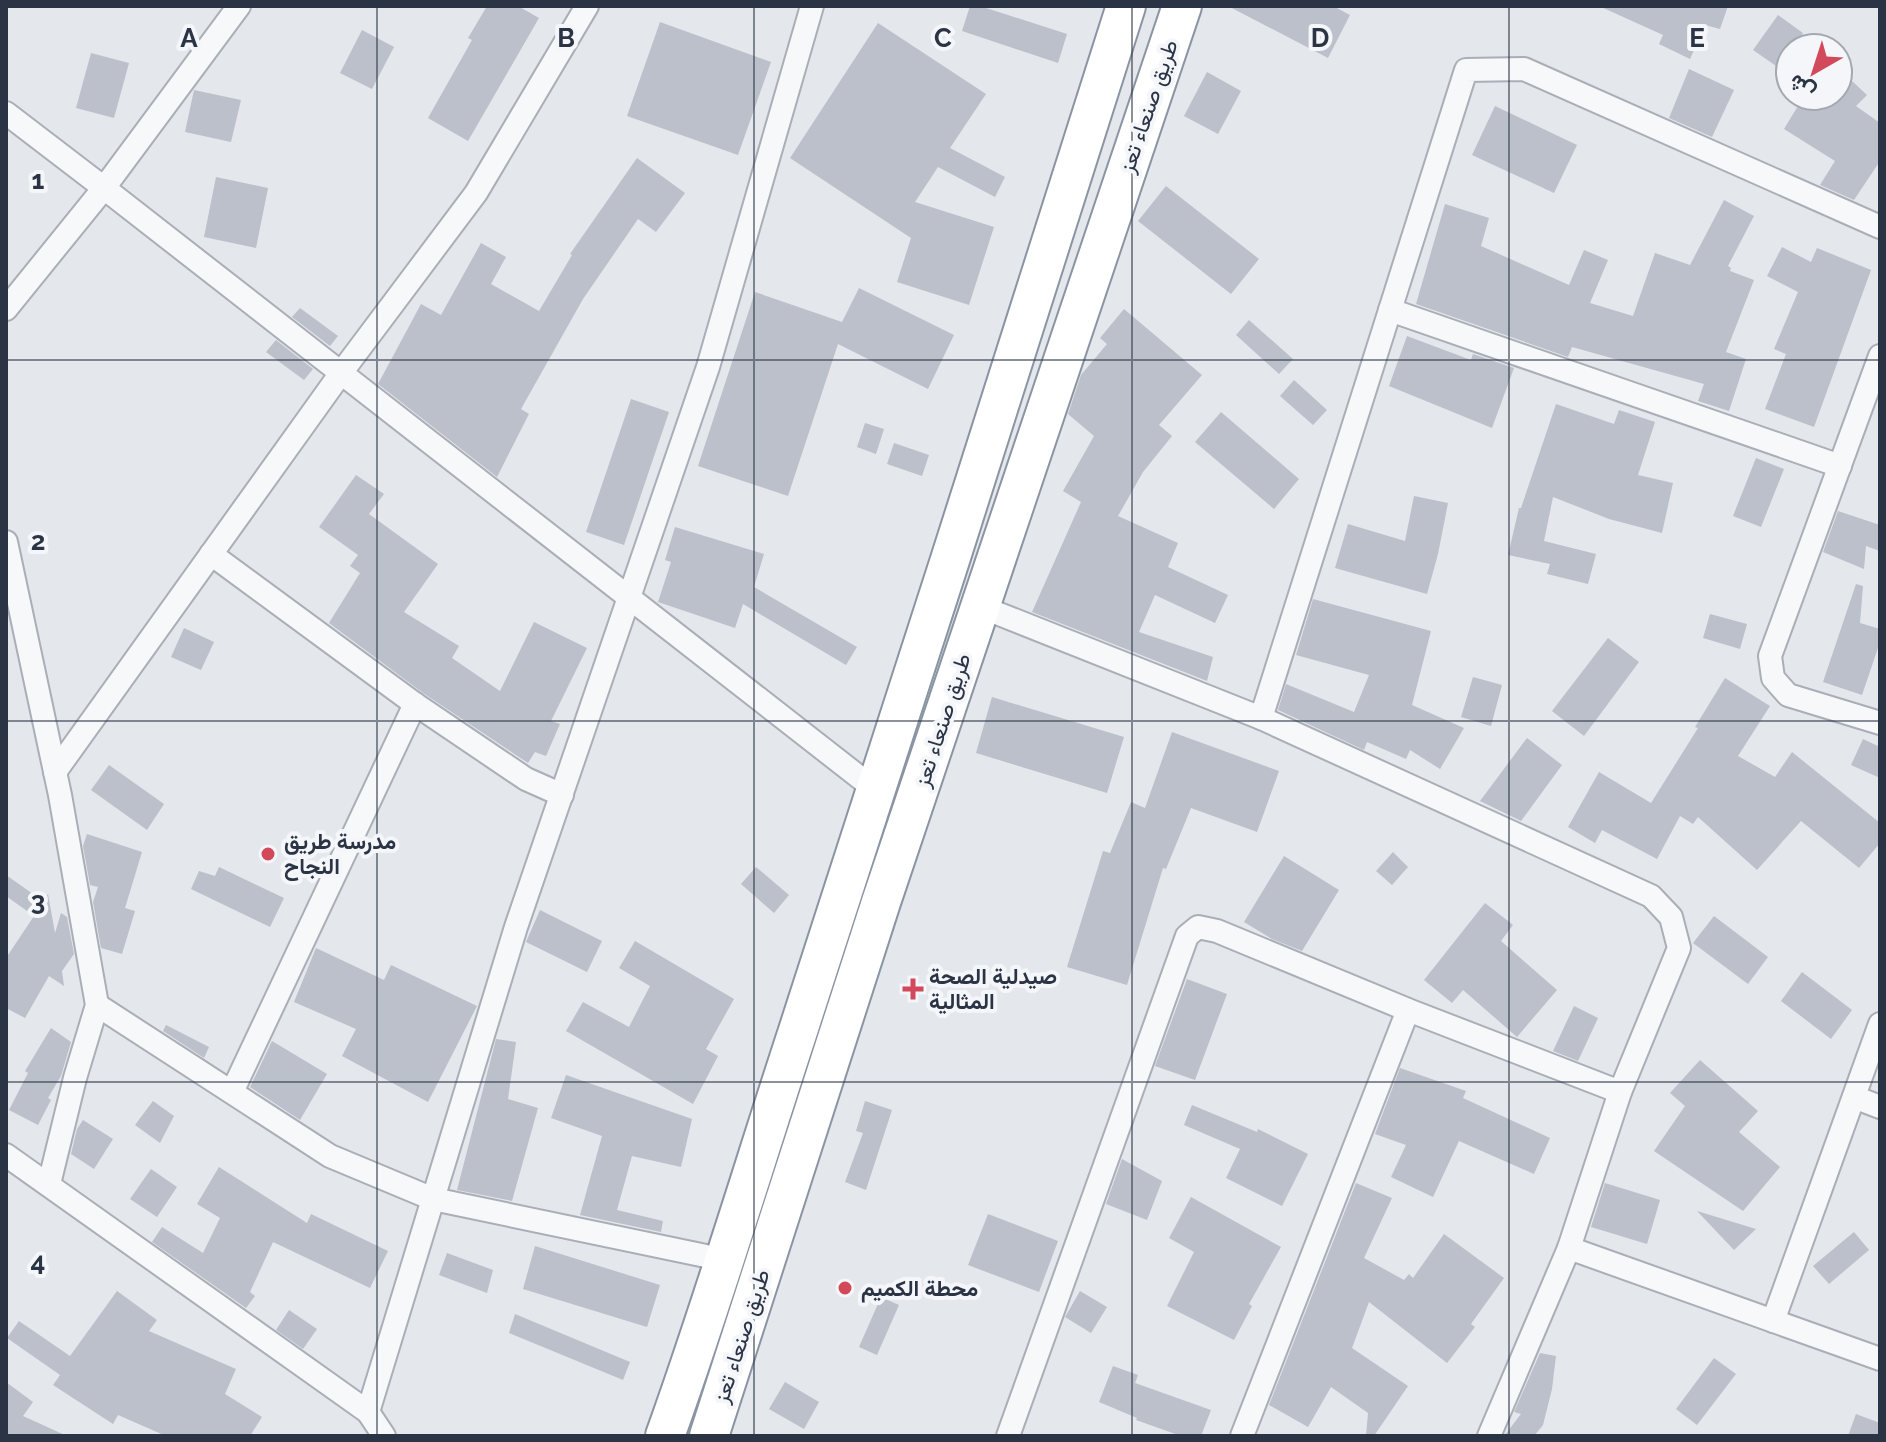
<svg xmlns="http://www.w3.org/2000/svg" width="1886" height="1442" viewBox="0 0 1886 1442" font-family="Raleway,Vazirmatn,sans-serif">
  <rect width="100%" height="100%" fill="#e4e7ec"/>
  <g fill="#bbc0ca">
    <path d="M487 6H518L539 18 468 141 428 118 472 40 468 38Z"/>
    <path d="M970 6H980L1067 34 1058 63 962 31Z"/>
    <path d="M1228 6H1333L1350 15 1328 58Z"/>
    <path d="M1599 6H1728L1720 29 1705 25 1690 59 1659 44 1663 35Z"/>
    <path d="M1778 15 1803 33 1793 48H1790L1779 68 1753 50Z"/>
    <path d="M660 22 771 62 738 155 627 116Z"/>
    <path d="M878 23 986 94 950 148 1005 177 995 197 938 167 915 202 994 227 969 305 897 282 911 238 790 158Z"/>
    <path d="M362 30 394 47 372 89 340 73Z"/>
    <path d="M91 53 129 63 114 118 76 108Z"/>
    <path d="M1838 68 1867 95 1856 106 1880 123V161L1854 200 1820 185 1835 161 1784 129 1804 96H1838Z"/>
    <path d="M1689 69 1734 90 1712 137 1669 118Z"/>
    <path d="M1207 72 1241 91 1218 134 1184 116Z"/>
    <path d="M194 90 241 100 231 142 185 132Z"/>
    <path d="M1495 106 1577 145 1554 193 1472 155Z"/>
    <path d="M637 158 685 193 656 232 638 219 583 299 521 409 529 414 497 477 378 384 421 304 441 315 481 243 506 257 491 284 539 311 572 255 570 254Z"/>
    <path d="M216 177 268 188 256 248 204 237Z"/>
    <path d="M1166 186 1259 259 1231 294 1138 221Z"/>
    <path d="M1724 200 1754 216 1728 266 1731 268 1730 271 1754 280 1726 352 1746 359 1729 411 1698 401 1704 384 1572 347 1568 357 1416 304 1445 204 1489 218 1481 246 1569 285 1584 250 1608 260 1590 303 1633 316 1655 253 1690 265Z"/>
    <path d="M1782 247 1811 262 1817 248 1871 270 1814 427 1765 409 1786 354 1774 349 1798 292 1767 276Z"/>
    <path d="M859 288 954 335 928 389 838 344 788 496 698 466 755 292 842 322Z"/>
    <path d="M300 308 338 336 330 346 292 317Z"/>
    <path d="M1124 309 1202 375 1159 425 1172 436 1143 472 1118 516 1178 543 1168 567 1228 595 1215 623 1155 595 1139 632 1213 657 1207 681 1032 612 1081 502 1063 491 1094 436 1068 414 1081 375 1107 344 1100 338Z"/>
    <path d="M1249 320 1293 359 1279 374 1236 335Z"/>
    <path d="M1407 336 1471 360 1473 354 1514 368 1492 428 1389 386Z"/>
    <path d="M276 340 313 369 304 380 266 352Z"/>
    <path d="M1294 380 1327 410 1313 425 1280 396Z"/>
    <path d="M631 399 669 412 624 545 586 532Z"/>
    <path d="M1556 404 1614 424 1619 410 1655 422 1638 475 1673 483 1662 533 1609 519 1553 497 1544 541 1596 554 1588 584 1547 574 1550 564 1508 555 1519 508H1521Z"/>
    <path d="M1221 412 1299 479 1274 509 1195 442Z"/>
    <path d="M865 423 884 429 876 454 857 447Z"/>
    <path d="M894 443 929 455 922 476 887 464Z"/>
    <path d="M1756 458 1784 469 1761 527 1733 516Z"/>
    <path d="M356 475 384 494 369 514 438 564 404 612 459 646 452 658 500 691 534 622 587 648 551 721 560 724 546 756 535 752 528 763 423 693 329 623 360 573 350 566 358 555 319 527Z"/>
    <path d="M1414 496 1448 503 1438 554 1427 594 1335 568 1348 524 1405 541Z"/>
    <path d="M1838 511 1880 525V551L1866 546 1864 569 1823 552Z"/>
    <path d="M675 527 764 554 754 587 857 647 846 665 743 604 735 628 658 602 671 562 665 560Z"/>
    <path d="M1856 584 1863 586 1860 623 1880 629V642L1862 695 1823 682Z"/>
    <path d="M1313 599 1431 631 1412 705 1464 728 1440 769 1410 750 1406 759 1367 742 1364 750 1278 710 1286 684 1354 712 1369 675 1296 655Z"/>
    <path d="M1710 614 1747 624 1740 649 1703 638Z"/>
    <path d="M184 628 214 642 201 670 171 657Z"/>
    <path d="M1608 638 1639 662 1584 736 1552 711Z"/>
    <path d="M1473 677 1502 685 1491 726 1461 717Z"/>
    <path d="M1725 678 1770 706 1738 756 1775 777 1792 752 1880 823V843L1859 868 1801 821 1757 870 1698 817 1693 824 1680 816 1657 859 1602 830 1595 843 1568 827 1599 772 1651 803 1698 728 1695 727Z"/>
    <path d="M992 697 1124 737 1107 793 976 753Z"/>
    <path d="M1172 732 1279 771 1257 832 1191 808 1166 869 1163 868 1127 985 1067 967 1103 851 1110 853 1131 802 1145 808Z"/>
    <path d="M1527 738 1562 765 1521 821 1480 801Z"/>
    <path d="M1863 739 1880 747V778L1851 765Z"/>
    <path d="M109 765 164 804 147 830 91 790Z"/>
    <path d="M87 834 142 852 125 908 135 911 122 954 101 948 93 902 98 887 90 885 83 846Z"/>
    <path d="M1393 852 1408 867 1392 885 1376 871Z"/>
    <path d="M1284 856 1339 890 1302 951 1272 939 1244 922Z"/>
    <path d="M219 867 284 898 270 927 191 889 199 871 215 876Z"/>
    <path d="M756 867 789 895 774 913 741 884Z"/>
    <path d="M6 875 43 901 48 894 55 933 61 913 67 917 74 954 62 971 64 986 49 976 25 1018 6 1008V958L34 916 6 896Z"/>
    <path d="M1485 903 1513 925 1501 941 1557 990 1517 1037 1463 990 1452 1003 1424 980Z"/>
    <path d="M540 910 602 941 587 972 526 942Z"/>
    <path d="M1714 916 1768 957 1748 984 1693 943Z"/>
    <path d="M635 941 734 999 706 1049 718 1056 693 1104 566 1031 583 1002 629 1027 650 986 619 968Z"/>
    <path d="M316 948 384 980 391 965 477 1006 428 1102 342 1056 356 1029 294 1002Z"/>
    <path d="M1802 972 1852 1010 1831 1039 1781 1001Z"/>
    <path d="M1187 979 1227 994 1195 1080 1155 1066Z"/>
    <path d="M1574 1006 1598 1018 1578 1061 1553 1051Z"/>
    <path d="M166 1025 209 1047 204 1058 163 1031Z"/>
    <path d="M51 1028 71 1042 61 1076 48 1098 51 1100 38 1125 9 1110 28 1073 25 1071Z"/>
    <path d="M496 1039 516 1042 508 1099 538 1108 512 1201 457 1190Z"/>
    <path d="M272 1041 327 1074 300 1120 250 1087Z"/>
    <path d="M1700 1060 1758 1111 1739 1132 1780 1167 1743 1211 1654 1151 1685 1106 1670 1093Z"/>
    <path d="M1400 1068 1466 1091 1463 1098 1550 1138 1534 1174 1459 1141 1433 1197 1391 1177 1406 1145 1375 1134Z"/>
    <path d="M566 1075 692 1119 681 1167 632 1156 617 1210 663 1221 661 1232 580 1215 602 1136 551 1118Z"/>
    <path d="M153 1101 174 1116 160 1143 135 1125Z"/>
    <path d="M865 1101 892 1110 866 1190 845 1182 863 1133 856 1131Z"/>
    <path d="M1192 1105 1257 1132 1258 1129 1308 1154 1282 1206 1226 1178 1240 1149 1184 1125Z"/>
    <path d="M83 1120 113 1139 94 1169 71 1154 77 1129Z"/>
    <path d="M1122 1159 1162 1181 1147 1220 1106 1204Z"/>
    <path d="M219 1167 307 1223 311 1214 388 1251 370 1288 273 1242 250 1292 255 1296 246 1308 152 1242 162 1227 203 1253 220 1218 197 1204Z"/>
    <path d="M151 1169 177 1187 157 1217 130 1199Z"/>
    <path d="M1356 1183 1392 1198 1364 1258 1404 1280 1409 1274 1413 1278 1444 1234 1504 1278 1471 1324 1475 1327 1447 1363 1369 1302 1352 1348 1408 1386 1374 1436H1366L1368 1413 1331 1387 1308 1427 1269 1405Z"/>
    <path d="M1605 1183 1660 1200 1647 1244 1591 1227Z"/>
    <path d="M1191 1197 1281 1247 1249 1304 1252 1306 1234 1340 1167 1306 1194 1252 1169 1238Z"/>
    <path d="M1697 1211 1756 1229 1734 1250Z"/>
    <path d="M988 1214 1058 1241 1039 1292 968 1265Z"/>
    <path d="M1854 1232 1869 1250 1829 1284 1813 1266Z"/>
    <path d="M535 1246 660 1285 647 1327 523 1289Z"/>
    <path d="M447 1253 493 1270 487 1293 439 1275Z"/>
    <path d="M117 1291 157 1320 149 1331 236 1369 225 1394 262 1417 250 1436H166L118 1415 113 1424 53 1385 60 1375 7 1338 19 1321 70 1356Z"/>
    <path d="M1080 1291 1107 1307 1091 1333 1065 1317Z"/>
    <path d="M881 1297 899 1305 877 1355 859 1347Z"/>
    <path d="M289 1310 317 1329 303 1349 276 1330Z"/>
    <path d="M515 1314 630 1362 623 1380 509 1333Z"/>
    <path d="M1540 1353 1556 1356 1552 1389 1543 1425 1534 1436H1504L1521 1414 1514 1412Z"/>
    <path d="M1714 1358 1736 1374 1697 1425 1676 1409Z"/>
    <path d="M1113 1366 1138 1375 1135 1383 1211 1410 1201 1436H1181L1136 1420 1137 1418 1099 1402Z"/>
    <path d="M6 1382 33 1402 23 1416 67 1436H6Z"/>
    <path d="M785 1382 819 1402 804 1429 769 1409Z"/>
    <path d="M1856 1414 1880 1423V1436H1848Z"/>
  </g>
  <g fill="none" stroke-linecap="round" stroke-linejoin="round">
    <defs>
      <g id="minor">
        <path d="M6 113 104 188 239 6"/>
        <path d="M6 309 104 188 877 791"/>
        <path d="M1390 310 1840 466"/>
        <path d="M1880 356 1770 656 1773 678 1788 695 1880 723"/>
        <path d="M6 542 60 795 97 1005 75 1078 49 1184"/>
        <path d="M211 554 415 704 526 779 562 795"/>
        <path d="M979 606 1261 718 1651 896 1671 917 1679 948 1620 1092 1569 1248 1489 1436"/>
        <path d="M1261 718 1466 70 1524 69 1880 227"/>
        <path d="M55 772 341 373 476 193 587 6"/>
        <path d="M97 1005 330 1156 433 1199 725 1260"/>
        <path d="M232 1092 415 704"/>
        <path d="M1854 1097 1880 1107"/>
        <path d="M6 1155 368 1412 384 1436"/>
        <path d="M1569 1248 1880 1359"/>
        <path d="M1773 1321 1880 1024"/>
        <path d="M368 1412 516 927 708 367 812 6"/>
        <path d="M1008 1436 1187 936 1198 927 1217 931 1408 1010 1620 1092"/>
        <path d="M1242 1436 1408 1010"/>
      </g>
      <g id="trunk">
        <path d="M665 1436C713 1303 753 1168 797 1034 909 692 1017 349 1126 6"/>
        <path d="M709 1436 881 902 1182 6"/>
      </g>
    </defs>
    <use href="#minor" stroke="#a9aeb7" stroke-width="26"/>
    <use href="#trunk" stroke="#8b94a3" stroke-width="42"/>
    <use href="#minor" stroke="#f7f8fa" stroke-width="22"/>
    <use href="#trunk" stroke="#fff" stroke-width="38"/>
  </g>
  <path fill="none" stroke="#2b3445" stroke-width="2" stroke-opacity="0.55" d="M377 6V1436M754 6V1436M1132 6V1436M1509 6V1436M6 360H1880M6 721H1880M6 1082H1880"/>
  <g fill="#d1495b" stroke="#f4f6f9" stroke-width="3">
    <circle cx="268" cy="854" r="8"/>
    <path d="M909 977h8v8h8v8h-8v8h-8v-8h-8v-8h8z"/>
    <circle cx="845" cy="1288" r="8"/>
  </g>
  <g text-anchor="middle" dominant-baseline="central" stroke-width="8" stroke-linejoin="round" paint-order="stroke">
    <g font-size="22" fill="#2b3445" stroke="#f4f6f9">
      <text transform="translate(1148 106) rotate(-71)">طريق صنعاء تعز</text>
      <text transform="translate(942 720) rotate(-72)">طريق صنعاء تعز</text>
      <text transform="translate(741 1336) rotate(-72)">طريق صنعاء تعز</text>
    </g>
    <g font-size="22" font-weight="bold" fill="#2b3445" stroke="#f4f6f9" text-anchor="start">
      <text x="284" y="841">مدرسة طريق<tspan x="284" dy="25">النجاح</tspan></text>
      <text x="929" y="976">صيدلية الصحة<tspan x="929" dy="25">المثالية</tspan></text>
      <text x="861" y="1288">محطة الكميم</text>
    </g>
  </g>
  <g font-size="26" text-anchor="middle" font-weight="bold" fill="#2b3445" stroke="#f4f6f9" stroke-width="8" stroke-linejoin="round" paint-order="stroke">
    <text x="189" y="47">A</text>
    <text x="566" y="47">B</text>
    <text x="943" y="47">C</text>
    <text x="1320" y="47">D</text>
    <text x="1697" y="47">E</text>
    <text x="38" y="189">1</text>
    <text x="38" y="550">2</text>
    <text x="38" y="910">3</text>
    <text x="38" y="1271">4</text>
  </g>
  <rect width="1886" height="1442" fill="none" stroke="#2b3445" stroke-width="16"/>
  <g transform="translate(1814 72) rotate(219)"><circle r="38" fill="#f4f6f9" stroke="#a4a8b1" stroke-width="2"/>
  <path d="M0-6L14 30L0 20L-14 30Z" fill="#d1495b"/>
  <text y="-12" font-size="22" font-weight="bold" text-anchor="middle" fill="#2b3445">ش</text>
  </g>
</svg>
